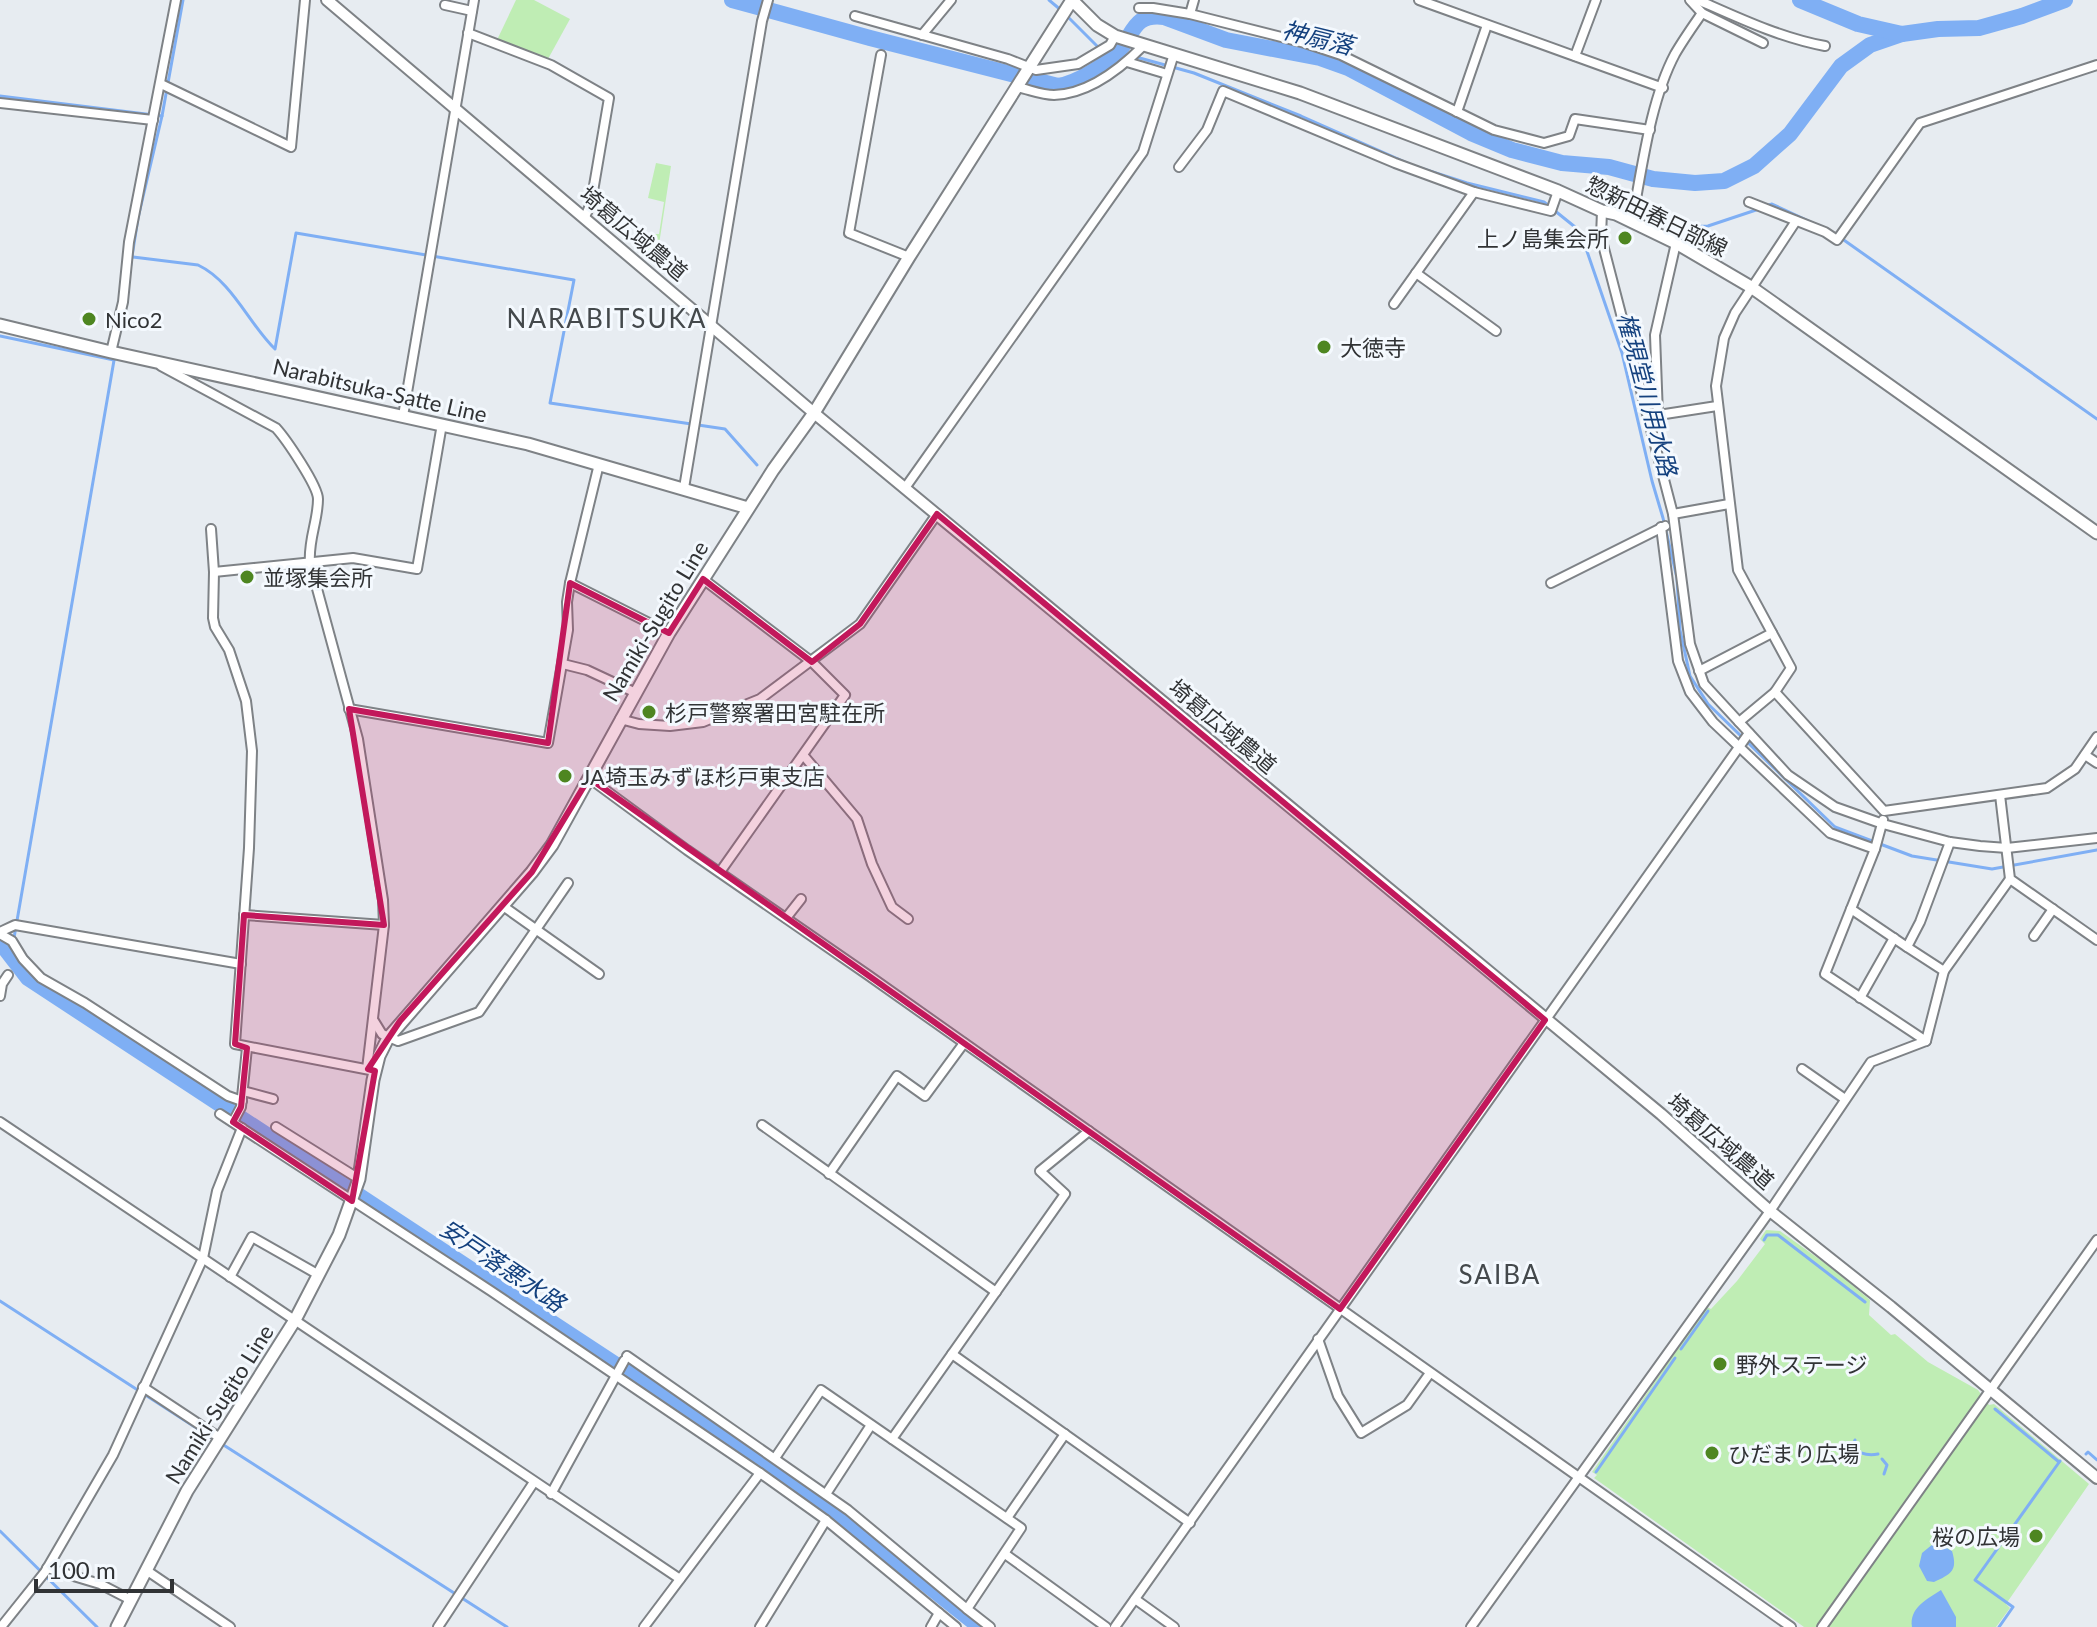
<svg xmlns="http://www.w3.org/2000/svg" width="2097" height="1627" viewBox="0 0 2097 1627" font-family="Lato,'Noto Sans JP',sans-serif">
  <rect width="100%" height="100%" fill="#e7ecf1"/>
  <g fill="#bfedb4">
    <path d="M516 0H534L570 19 548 59 497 40Z"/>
    <path d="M656 163 671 166 656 264 643 253 648 234H659L664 202 648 198Z"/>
    <path d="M1766 1230 1780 1231 1833 1269 1870 1300 1869 1315 1891 1335 1895 1334 1928 1362 1978 1390 1989 1405 1994 1404 2089 1484 2006 1604 2010 1608 1996 1627H1804L1594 1478 1597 1475 1592 1472 1707 1307 1711 1309 1737 1281 1765 1244 1760 1239Z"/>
  </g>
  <g fill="#7faff4">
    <path d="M1933 1544H1939L1952 1551C1958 1571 1951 1574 1934 1582L1927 1581 1919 1566 1922 1553Z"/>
    <path d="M1941 1590 1956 1617V1627H1912C1909 1608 1927 1599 1941 1590Z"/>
  </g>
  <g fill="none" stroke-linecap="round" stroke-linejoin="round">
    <g stroke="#7faff4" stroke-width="3">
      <path d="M1049 0 1062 11"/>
      <path d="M1067 16 1102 51 1118 52 1194 73 1301 116 1414 166 1467 183 1544 202 1580 231 1622 353 1652 481 1663 518 1677 578 1680 630 1690 676 1708 704 1835 827 1912 856 1992 869 2097 850"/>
      <path d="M0 96 162 116"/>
      <path d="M1600 167 1593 196 1676 227 1708 226 1759 209"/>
      <path d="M1766 206 1772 204 1828 230"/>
      <path d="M1841 238 2097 419"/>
      <path d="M133 257 198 265C232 281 249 324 275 349L296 233 574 280 550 403 725 429 757 465"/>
      <path d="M129 276 138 218 162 116 183 0"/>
      <path d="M0 336 114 360"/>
      <path d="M14 938 117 343"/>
      <path d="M11 958 13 946"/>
      <path d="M1764 1240 1767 1235H1778L1865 1302"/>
      <path d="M0 1301 215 1440"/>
      <path d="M1681 1349 1708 1311"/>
      <path d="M1995 1409 2059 1462"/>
      <path d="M1855 1440 1852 1448C1860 1454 1868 1456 1878 1454"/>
      <path d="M222 1444 507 1627"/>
      <path d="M2086 1454 2088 1452 2097 1460"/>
      <path d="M1882 1459 1887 1465 1884 1474"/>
      <path d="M1596 1472 1675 1358"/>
      <path d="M0 1531 97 1627"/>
      <path d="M1999 1627 2013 1607 1975 1580 2060 1461"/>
    </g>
    <g stroke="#7faff4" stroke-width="16">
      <path d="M732 0 870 38 1058 86C1075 84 1105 66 1118 52 1134 34 1133 13 1164 17L1226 40 1320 58 1348 68 1471 133 1512 150 1562 163 1609 167 1653 179 1695 183 1724 181 1754 166 1790 134 1841 66 1870 45 1902 34"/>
      <path d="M1800 0 1858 24 1902 34 1938 29 1979 28 2022 16 2065 0"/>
      <path d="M0 946 4 947 28 978 677 1405 853 1526 980 1627"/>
    </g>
    <defs>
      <g id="minor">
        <path d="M1419 0 1663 88"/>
        <path d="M1690 0 1702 13 1763 43"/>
        <path d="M1698 0C1739 18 1781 38 1825 46"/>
        <path d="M445 5 472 11"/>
        <path d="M1139 8H1153L1190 14 1305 43 1341 55 1494 130 1544 143 1569 136 1575 119 1650 130"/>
        <path d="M1190 14 1194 0"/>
        <path d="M855 16 1008 59 1036 70 1078 64 1110 45 1115 36"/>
        <path d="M468 33 551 65 609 98 591 203 585 217"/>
        <path d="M922 35 951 0"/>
        <path d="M881 55 849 233 909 257"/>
        <path d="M1575 56 1596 0"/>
        <path d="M1127 62 1167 74"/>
        <path d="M161 84 291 147 305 0"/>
        <path d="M1016 87C1028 89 1041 95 1054 95 1089 94 1120 69 1143 46"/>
        <path d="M0 103 153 120"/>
        <path d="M1457 112 1487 25"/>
        <path d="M1179 167 1207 130 1223 91 1395 163 1474 192"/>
        <path d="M1749 202 1825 232 1837 240 1920 123 2097 65"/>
        <path d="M1602 211 1601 237 1673 514 1690 644 1704 684 1788 775 1835 807 1883 824 1950 842 1980 846 2007 848 2097 838"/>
        <path d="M1632 221C1642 169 1650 101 1675 54 1683 40 1693 26 1702 13"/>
        <path d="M1416 273 1496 331"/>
        <path d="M1394 304 1474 192 1551 211 1558 191"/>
        <path d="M111 352 123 302 129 242 176 0"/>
        <path d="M161 366 276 428C286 439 318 486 318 499 318 521 308 540 310 563L358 739 383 900 384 925 367 1069"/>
        <path d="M1658 415 1655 335 1676 243"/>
        <path d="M403 416 474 0"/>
        <path d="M1652 416 1717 406"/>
        <path d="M684 488 762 21 768 0"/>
        <path d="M905 488 1143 152 1174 54"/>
        <path d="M1673 514 1729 504"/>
        <path d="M1661 527 1678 661 1690 692 1713 722 1830 833 1875 849"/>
        <path d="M211 529 214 572 213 618 215 627 229 650 246 701 252 751 249 848 235 1044 370 1070"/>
        <path d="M214 572 353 558 417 569 442 424"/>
        <path d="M703 579 812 662 845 695 720 872"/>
        <path d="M570 583 669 633"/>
        <path d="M1551 583 1665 526"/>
        <path d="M563 664 587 670 634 692"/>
        <path d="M1699 671 1772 633"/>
        <path d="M1775 692 1884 811 2047 788 2075 769 2097 737"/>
        <path d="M349 709 548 743 568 630 567 602 570 583 599 464"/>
        <path d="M620 719 639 724 670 726 703 722 760 699 860 624 937 514"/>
        <path d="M1739 722 1775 692 1791 668 1738 570 1716 386 1724 338 1735 313 1796 221"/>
        <path d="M2085 755 2097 763"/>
        <path d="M804 756 857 819 872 864 892 907 908 919"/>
        <path d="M589 778 687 850 868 975 1791 1627"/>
        <path d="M2000 795 2010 879 2097 940"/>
        <path d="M1883 820 1875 849 1825 974 1926 1041"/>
        <path d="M503 906 599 974"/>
        <path d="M1851 909 1907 947"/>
        <path d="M244 915 384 925"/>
        <path d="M786 918 801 899"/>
        <path d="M0 932 15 925 241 964"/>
        <path d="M0 934 12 941 23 959 41 978 85 1003 228 1096 242 1101"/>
        <path d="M2034 936 2053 909"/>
        <path d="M1944 971 2010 879"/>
        <path d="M0 996 2 984 8 975"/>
        <path d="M1860 998 1894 938"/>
        <path d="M374 1021 382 1034 398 1041 479 1012 568 883"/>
        <path d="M1802 1069 1845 1099"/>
        <path d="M243 1091 273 1099"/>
        <path d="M220 1114 491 1291 760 1473 826 1520 956 1627"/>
        <path d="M0 1122 680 1579"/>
        <path d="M233 1122 241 1107 247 1048"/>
        <path d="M762 1125 996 1292"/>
        <path d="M276 1127 359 1179"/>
        <path d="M829 1174 897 1076 925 1096 964 1043"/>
        <path d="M230 1277 252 1237 319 1275"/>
        <path d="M1318 1339 1338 1396 1361 1433 1407 1405 1430 1373"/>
        <path d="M952 1354 1190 1523"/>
        <path d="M627 1356 848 1510 967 1609"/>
        <path d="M143 1387 220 1438"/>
        <path d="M775 1458 821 1390 892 1439"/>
        <path d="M551 1494 624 1361"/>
        <path d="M826 1494 871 1425"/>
        <path d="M1007 1518 1065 1434"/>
        <path d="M1005 1554 1106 1627"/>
        <path d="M47 1568 100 1584 131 1600"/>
        <path d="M146 1570 230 1627"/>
        <path d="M1135 1599 1174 1627"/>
        <path d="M1 1627 45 1572 113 1455 203 1258 217 1191 242 1128"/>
        <path d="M438 1627 534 1482"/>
        <path d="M644 1627 760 1473"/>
        <path d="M760 1627 826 1520"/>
        <path d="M931 1627 939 1613"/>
        <path d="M990 1627 967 1609 1021 1528 892 1439 1065 1194 1040 1171 1089 1131"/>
        <path d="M1115 1627 1749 733"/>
        <path d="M1471 1627 1770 1211 1871 1062 1926 1041 1944 971 1907 947 1920 922 1950 842"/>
        <path d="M1822 1627 2097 1240"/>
      </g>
      <path id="tertiary" d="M327 0 814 413 1661 1114 1770 1211 1891 1307 2097 1478"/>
      <g id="secondary">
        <path d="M1072 0 1097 25 1115 36 1300 93 1558 191 1602 211 1616 214 1676 243 1751 287 2097 533"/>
        <path d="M0 325 111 352 528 444 748 508"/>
        <path d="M117 1627 187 1491 295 1320 339 1235 359 1179 373 1080 379 1056 388 1038 532 872 552 845 669 633 773 470 814 413 909 257 1072 0"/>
      </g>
    </defs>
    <use href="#minor" stroke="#7e8286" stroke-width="12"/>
    <use href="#tertiary" stroke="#7e8286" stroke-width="14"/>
    <use href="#secondary" stroke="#7e8286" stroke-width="15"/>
    <use href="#minor" stroke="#fff" stroke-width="8"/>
    <use href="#tertiary" stroke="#fff" stroke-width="10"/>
    <use href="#secondary" stroke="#fff" stroke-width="11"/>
  </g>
  <path fill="#c2185b" fill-opacity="0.2" stroke="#c2185b" stroke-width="6" stroke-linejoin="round" d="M937 514 1545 1020 1340 1309 589 778 532 872 400 1021 368 1069 375 1071 352 1201 233 1122 241 1107 247 1048 235 1044 244 915 384 925 349 709 548 743 570 583 669 633 703 579 812 662 860 624Z"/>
  <g fill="#4e8621" stroke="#f4f9fe" stroke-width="3">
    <circle cx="1625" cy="238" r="8"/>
    <circle cx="89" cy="319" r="8"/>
    <circle cx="1324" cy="347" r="8"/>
    <circle cx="247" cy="577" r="8"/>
    <circle cx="649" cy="712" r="8"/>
    <circle cx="565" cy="776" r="8"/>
    <circle cx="1720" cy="1364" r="8"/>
    <circle cx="1712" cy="1453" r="8"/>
    <circle cx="2036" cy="1536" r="8"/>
  </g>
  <g text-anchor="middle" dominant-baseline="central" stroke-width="6" stroke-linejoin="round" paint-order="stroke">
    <g font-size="22" fill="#313335" stroke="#f4f9fe">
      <text transform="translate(1657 216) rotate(26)">惣新田春日部線</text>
      <text transform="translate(634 233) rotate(40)">埼葛広域農道</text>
      <text transform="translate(380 390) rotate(13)">Narabitsuka-Satte Line</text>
      <text transform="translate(655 621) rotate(-59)">Namiki-Sugito Line</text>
      <text transform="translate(1223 726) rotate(40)">埼葛広域農道</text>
      <text transform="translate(1721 1141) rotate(41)">埼葛広域農道</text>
      <text transform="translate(219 1404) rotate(-58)">Namiki-Sugito Line</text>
    </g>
    <g font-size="22" fill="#313335" stroke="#f4f9fe" text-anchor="start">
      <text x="1609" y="238" text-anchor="end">上ノ島集会所</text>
      <text x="105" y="319">Nico2</text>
      <text x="1340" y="347">大徳寺</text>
      <text x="263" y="577">並塚集会所</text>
      <text x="665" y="712">杉戸警察署田宮駐在所</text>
      <text x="581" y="776">JA埼玉みずほ杉戸東支店</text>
      <text x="1736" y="1364">野外ステージ</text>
      <text x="1728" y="1453">ひだまり広場</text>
      <text x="2020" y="1536" text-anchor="end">桜の広場</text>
    </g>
    <g font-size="24" font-style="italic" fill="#14417e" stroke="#f4f9fe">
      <text transform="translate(1318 37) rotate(14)">神扇落</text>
      <text transform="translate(1648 394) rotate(75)">権現堂川用水路</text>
      <text transform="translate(503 1265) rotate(34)">安戸落悪水路</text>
    </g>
    <g font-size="26" letter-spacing="2" fill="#44494c" stroke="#f4f9fe">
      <text x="607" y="318">NARABITSUKA</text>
      <text x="1500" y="1274">SAIBA</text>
    </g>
  </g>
  <path d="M36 1579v12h136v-12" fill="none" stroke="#313335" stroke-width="4"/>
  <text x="48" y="1579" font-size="24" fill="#313335" stroke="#f4f9fe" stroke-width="6" paint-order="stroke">100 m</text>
</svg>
